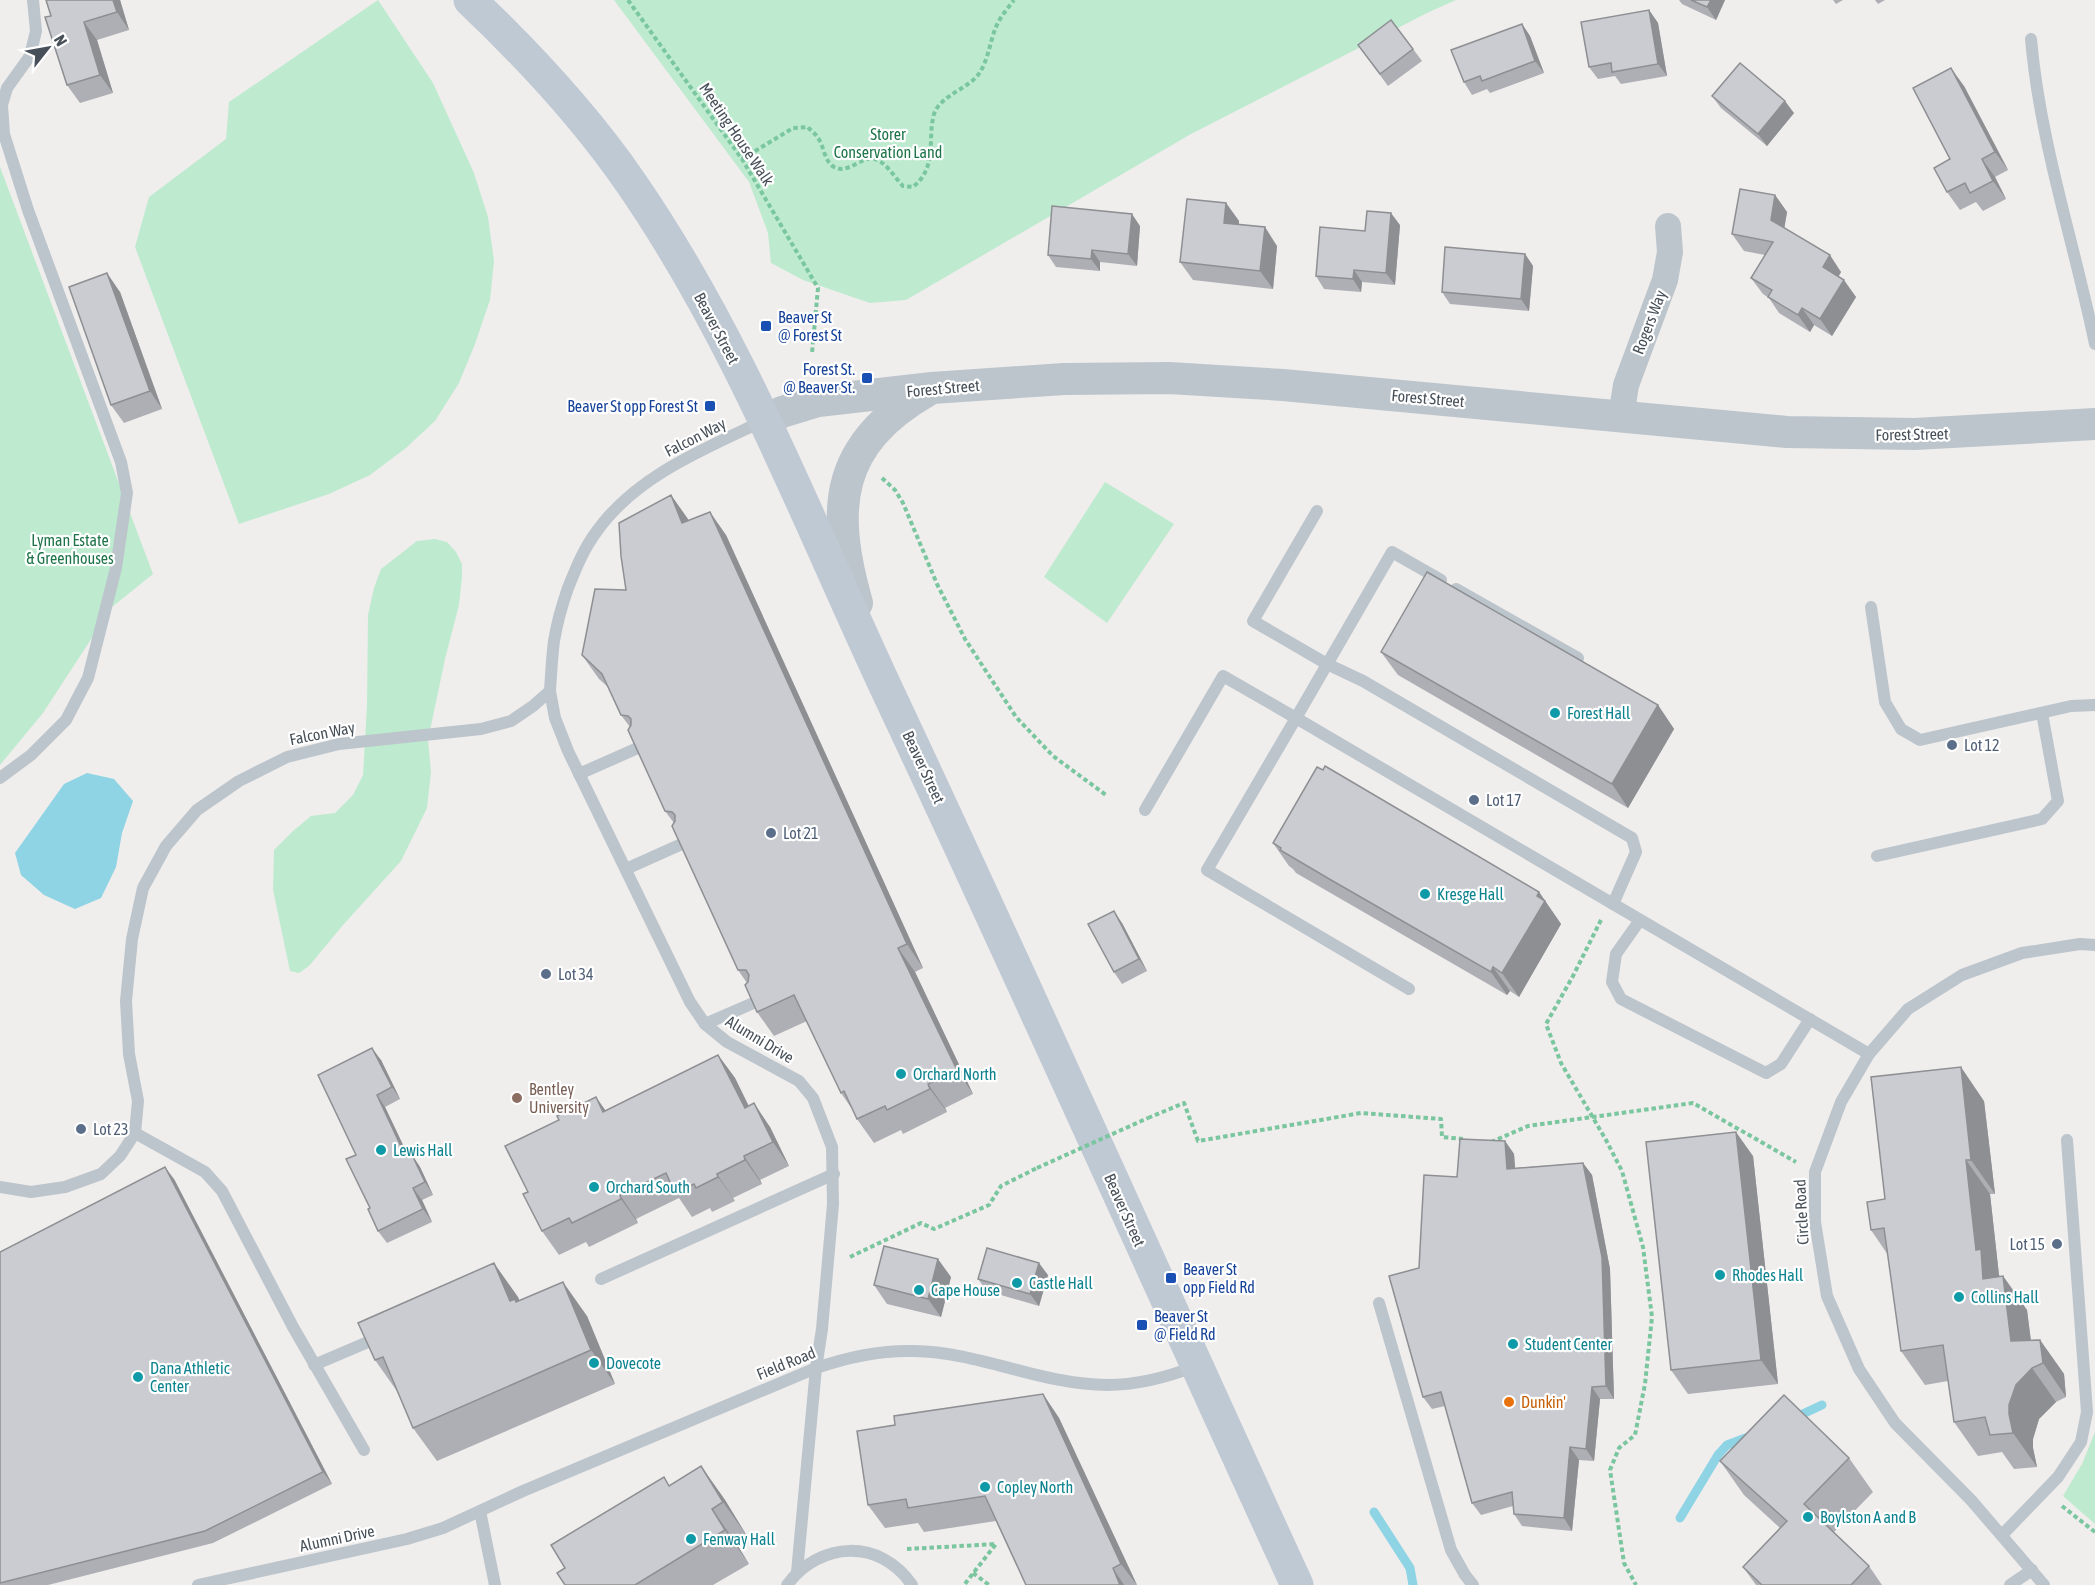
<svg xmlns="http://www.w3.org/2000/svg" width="2095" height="1585" viewBox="0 0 2095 1585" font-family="'Asap Condensed',sans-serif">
  <rect width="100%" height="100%" fill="#f0eded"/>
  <g fill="#beebcf">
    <path d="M378 0 433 83 474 173 488 217 494 261 490 300 475 344 459 383 435 421 406 448 370 475 329 494 239 524 135 247 149 197 226 139 229 102Z"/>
    <path d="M614 0H1456L1427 13 1191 134 906 300 870 303 803 280 771 263 768 233 749 182Z"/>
    <path d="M0 167 153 574 112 607 43 713 0 765Z"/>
    <path d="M1105 482 1174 524 1107 623 1044 577Z"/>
    <path d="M435 539 447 542 456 552 462 564V577L459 605 445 659 428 740 431 772 427 808 401 861 343 925 309 966 299 973 290 971 273 890 274 850 293 831 311 816 335 813 353 795 363 775 367 705 368 615 374 588 381 569 417 541Z"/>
    <path d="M2095 1432V1524L2063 1496 2082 1464Z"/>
  </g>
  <path fill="#8ed4e4" d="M87 773 114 779 133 801 122 833 116 867 101 898 75 909 44 895 21 875 15 853 64 784Z"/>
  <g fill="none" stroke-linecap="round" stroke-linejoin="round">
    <g stroke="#8ed4e4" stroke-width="9">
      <path d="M1794 1418 1822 1405"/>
      <path d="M1374 1512 1410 1568 1413 1585"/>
      <path d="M1680 1518 1718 1455 1727 1445 1751 1436"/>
    </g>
    <g stroke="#79c69f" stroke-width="4" stroke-dasharray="4.5 3" stroke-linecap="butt">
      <path d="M628 0 742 159 818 288 812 353"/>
      <path d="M742 159 793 128 808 127C811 131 816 134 818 138 824 146 824 161 834 167 848 175 862 155 875 159 887 163 895 178 903 186L913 187C938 167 927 139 934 114 940 96 967 89 978 75 988 62 990 41 996 27 1000 17 1008 8 1014 0"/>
      <path d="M882 478 895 490 903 503 937 584 965 639 1016 717 1053 756 1106 795"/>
      <path d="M1601 920 1573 976 1546 1024 1561 1063 1606 1140 1622 1171 1643 1247 1652 1317 1645 1384 1635 1435 1619 1448 1610 1470 1624 1563 1636 1585"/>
      <path d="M1148 1118 1184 1103 1198 1141 1361 1113 1441 1119 1442 1137 1463 1139"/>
      <path d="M1491 1142 1528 1126 1693 1103 1796 1162"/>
      <path d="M850 1257 921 1223 934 1229 989 1205 1001 1186 1037 1168"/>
      <path d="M2062 1506 2095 1532"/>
      <path d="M907 1549 996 1544 964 1585"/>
      <path d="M973 1573 989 1585"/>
    </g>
    <g stroke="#bcc5cb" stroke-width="12">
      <path d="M2031 39C2040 143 2074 242 2095 344"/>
      <path d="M1317 511 1253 621 1327 664 1363 681 1632 838 1636 852 1613 904"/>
      <path d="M1441 580 1392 552 1296 718 1869 1054"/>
      <path d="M1456 589 1578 658"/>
      <path d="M1871 607 1885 702 1901 729 1920 740 2071 706 2095 705"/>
      <path d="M550 691 555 718 568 751 690 1002 705 1024 727 1042 799 1081 813 1098 832 1147 833 1204 822 1329 816 1368 797 1572"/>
      <path d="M579 774 640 747"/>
      <path d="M0 778 31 755 66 720 88 678 116 568 127 493 121 462 28 210 4 134 2 105 7 88 30 56 36 31 33 0"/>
      <path d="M1145 810 1223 676 1296 718 1207 870 1409 989"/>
      <path d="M1877 856 2042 819 2058 801 2042 713"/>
      <path d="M626 869 684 843"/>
      <path d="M1640 920 1616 954 1612 982 1621 999 1766 1073 1781 1064 1810 1019"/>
      <path d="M705 1024 758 1001"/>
      <path d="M135 1133 205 1172 222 1191 293 1327 364 1450"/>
      <path d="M0 1187 31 1192 65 1187 101 1174 120 1156 135 1133 138 1101 129 1054 126 1001 132 939 143 888 166 846 197 810 239 781 287 757 339 744 481 729 511 721 533 706 550 691C551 674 552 657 554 641 557 623 562 605 568 588 576 568 584 548 597 531 636 476 704 449 763 421"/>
      <path d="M601 1279 834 1174"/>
      <path d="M1379 1303 1451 1550 1465 1575 1473 1585"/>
      <path d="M314 1365 382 1336"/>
      <path d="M480 1511 495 1585"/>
      <path d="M2002 1535 2058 1477 2081 1442 2087 1412 2067 1140"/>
      <path d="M198 1585 407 1539 443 1528 523 1491 816 1368C848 1357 879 1350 914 1351 980 1352 1042 1385 1107 1385 1138 1385 1168 1377 1196 1366"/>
      <path d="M787 1585C820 1541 880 1538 912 1585"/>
      <path d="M2010 1585 2032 1570"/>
      <path d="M2044 1585 1971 1500 1895 1423 1859 1369 1827 1296 1815 1222V1172L1841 1102 1869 1054 1908 1009 1962 975 2022 953 2080 944 2095 945"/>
    </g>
    <path stroke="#bcc5cb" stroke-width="26" d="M1621 417 1626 385 1665 280 1670 252 1668 226"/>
    <g stroke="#bcc5cb" stroke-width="32">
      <path d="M764 421 782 412 818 401 932 388 1064 379 1169 378 1283 385 1787 432 1915 434 2095 424"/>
      <path d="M857 603C830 508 835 444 927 391"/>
    </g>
    <path stroke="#bfc9d3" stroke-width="33" d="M470 0C529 56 585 116 631 183 739 339 807 519 887 690 1027 987 1160 1287 1297 1585"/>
    <path stroke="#79c69f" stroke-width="4" stroke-dasharray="4.5 3" stroke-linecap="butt" d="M1037 1168 1148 1118"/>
  </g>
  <g fill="#aeafb4">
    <path d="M46 0H120L129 30 97 40 113 93 80 103 67 85 51 16Z"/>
    <path d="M1679 0H1725L1716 20 1682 4Z"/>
    <path d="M1833 0H1843L1836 4Z"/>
    <path d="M1875 0H1885L1878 4Z"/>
    <path d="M1649 10 1658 23 1667 76 1621 84 1615 76 1598 79 1589 67Z"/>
    <path d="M1522 24 1530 36 1544 73 1490 93 1487 89 1472 95 1464 82Z"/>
    <path d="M1358 45 1413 49 1422 61 1388 86Z"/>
    <path d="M1964 86 2008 170 1995 177 2006 199 1983 211 1976 202 1960 210 1947 192 1950 159Z"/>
    <path d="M1712 96 1794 113 1767 146 1721 108Z"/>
    <path d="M1775 195 1787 212 1784 228 1841 272 1838 277 1856 297 1832 336 1814 325 1810 332 1779 313 1769 298 1763 294 1751 278 1765 255 1744 251 1732 234Z"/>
    <path d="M1226 203 1239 221V224L1277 246 1273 289 1193 280 1180 262Z"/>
    <path d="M1400 225 1395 285 1362 282 1361 292 1324 289 1316 276Z"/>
    <path d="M1140 226 1137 266 1100 262V271L1056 267 1048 255Z"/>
    <path d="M1525 254 1533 266 1529 311 1450 304 1442 292Z"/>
    <path d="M120 292 162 409 124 423 111 405Z"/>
    <path d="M671 495 688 520 726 535 923 968 915 972 973 1094 945 1108 947 1112 903 1134 901 1130 874 1143 857 1119 852 1109 841 1093 807 1021 774 1036 757 1012 747 983 738 970 674 823 665 811 630 727 621 715 609 688 599 679 582 655 626 590Z"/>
    <path d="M1381 652 1658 705 1674 729 1628 808 1398 675Z"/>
    <path d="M1273 843 1539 892 1561 924 1519 997 1510 991 1507 995 1296 873 1293 869 1289 866Z"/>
    <path d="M1122 923 1147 971 1122 984 1114 972Z"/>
    <path d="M718 1055 735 1078 749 1106 770 1127 789 1166 760 1180 762 1184 733 1198 735 1201 712 1212 710 1208 692 1217 679 1198 636 1219 638 1223 589 1247 586 1242 559 1255 542 1231 528 1192 606 1111Z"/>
    <path d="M381 1060 400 1099 385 1107 408 1156 412 1155 420 1167 433 1195 422 1200 432 1222 387 1243 378 1231 370 1208 356 1155Z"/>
    <path d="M1984 1101 1995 1194H1990L1999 1275 2000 1277 2003 1276 2027 1310 2031 1340H2040L2064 1374 2066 1397 2056 1402 2039 1419 2033 1439V1448L2037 1467 2014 1469 2002 1452 1978 1456 1954 1422 1948 1381 1925 1385 1901 1351 1888 1255 1871 1230 1885 1199Z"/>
    <path d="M1505 1141 1514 1154 1515 1168 1583 1163 1592 1175 1610 1269 1614 1399H1600L1594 1461 1579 1460 1572 1531 1522 1526 1514 1514 1513 1506 1481 1515 1472 1503 1445 1406 1432 1409 1423 1397 1419 1268 1457 1177Z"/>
    <path d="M1753 1156 1778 1384 1688 1394 1671 1370Z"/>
    <path d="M174 1179 332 1484 213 1543 48 1585H0V1252Z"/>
    <path d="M1048 1275 1039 1306 987 1291 978 1279Z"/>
    <path d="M951 1277 941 1317 887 1304 874 1285Z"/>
    <path d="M518 1297 519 1300 587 1316 615 1384 437 1461 413 1428 399 1394 375 1360Z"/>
    <path d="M1043 1394 1059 1418 1137 1585H1026L996 1521 924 1532 918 1523 885 1528 868 1505 895 1425Z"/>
    <path d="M1849 1458 1873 1492 1834 1532 1869 1566 1882 1585H1756L1743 1567 1780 1528 1744 1495 1720 1461Z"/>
    <path d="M701 1466 725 1500 747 1536 736 1543 749 1564 713 1585H565V1568L670 1486Z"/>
  </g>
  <g fill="#8d8f92">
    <path d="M113 0H120L129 30 117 12Z"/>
    <path d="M1711 0H1725L1716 20 1707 7Z"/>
    <path d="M1649 10 1658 23 1667 76 1658 64Z"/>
    <path d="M84 22 97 40 113 93 100 75Z"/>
    <path d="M1522 24 1530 36 1544 73 1535 61Z"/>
    <path d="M1951 68 1964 86 2008 170 1995 152Z"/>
    <path d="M1785 101 1794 113 1767 146 1758 134Z"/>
    <path d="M1982 159 1995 177 2006 199 1993 181Z"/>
    <path d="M1775 195 1787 212 1783 236 1771 220Z"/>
    <path d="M1226 203 1239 221 1237 241 1224 223Z"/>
    <path d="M1391 213 1400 225 1395 285 1386 273Z"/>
    <path d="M1132 214 1140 226 1137 266 1128 254Z"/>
    <path d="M1265 227 1277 246 1273 289 1260 271Z"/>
    <path d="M1092 250 1100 262V271L1091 259Z"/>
    <path d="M1525 254 1533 266 1529 311 1521 299Z"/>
    <path d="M1830 255 1841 272 1834 284 1823 267Z"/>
    <path d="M1354 270 1362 282 1361 292 1353 279Z"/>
    <path d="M107 273 120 292 162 409 150 391Z"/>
    <path d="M1844 280 1856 297 1832 336 1820 319Z"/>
    <path d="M1802 308 1814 325 1810 332 1798 315Z"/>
    <path d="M671 495 688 519 699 546 682 523Z"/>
    <path d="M710 512 726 535 923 968 907 944Z"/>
    <path d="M1658 705 1674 729 1628 808 1612 784Z"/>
    <path d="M1539 892 1561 924 1519 997 1502 973Z"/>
    <path d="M1114 911 1122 923 1147 971 1139 959Z"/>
    <path d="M898 948 915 972 973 1094 957 1070Z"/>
    <path d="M1493 967 1510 991 1507 995 1491 972Z"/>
    <path d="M372 1048 381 1060 400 1099 392 1087Z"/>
    <path d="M718 1055 735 1078 761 1132 745 1108Z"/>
    <path d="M1961 1067 1984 1101 1995 1194 1971 1160Z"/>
    <path d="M928 1084 945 1108 947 1112 930 1089Z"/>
    <path d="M377 1095 385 1107 415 1170 406 1157Z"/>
    <path d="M596 1097 613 1121 603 1112Z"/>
    <path d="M754 1103 770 1127 789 1166 773 1142Z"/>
    <path d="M1736 1132 1753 1156 1778 1384 1761 1360Z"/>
    <path d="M1505 1141 1514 1154 1516 1181 1507 1169Z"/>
    <path d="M412 1155 420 1167 433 1195 425 1182Z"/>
    <path d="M744 1156 760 1180 762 1184 745 1160Z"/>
    <path d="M1966 1160 1990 1194 1999 1275 2004 1283 2003 1276 2027 1310 2034 1367 2032 1368 2056 1402 2039 1419 2033 1439V1448L2037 1467 2013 1433 2009 1414 2011 1341 1983 1279 1976 1250Z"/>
    <path d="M1583 1163 1592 1175 1610 1269 1614 1399 1606 1386Z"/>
    <path d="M165 1167 174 1179 332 1484 323 1472Z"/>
    <path d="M717 1174 735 1201 718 1177Z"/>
    <path d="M413 1188 422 1200 432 1222 423 1209Z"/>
    <path d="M620 1195 636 1219 638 1223 621 1199Z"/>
    <path d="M938 1259 951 1277 941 1317 928 1299Z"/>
    <path d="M494 1263 518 1297 523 1310 510 1301Z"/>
    <path d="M1039 1263 1048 1275 1039 1306 1030 1294Z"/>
    <path d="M563 1282 587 1316 615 1384 591 1350Z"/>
    <path d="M2040 1340 2064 1374 2066 1397 2043 1363Z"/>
    <path d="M1592 1387 1600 1399 1594 1461 1586 1449Z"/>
    <path d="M1043 1394 1059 1418 1137 1585 1121 1564Z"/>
    <path d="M1570 1447 1579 1460 1572 1531 1564 1518Z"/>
    <path d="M701 1466 725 1500 747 1536 723 1502Z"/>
    <path d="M712 1509 736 1543 749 1564 725 1530Z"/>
    <path d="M1113 1568 1124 1585H1120Z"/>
  </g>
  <g fill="#caccd1" stroke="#8d8f92" stroke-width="1.5">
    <path d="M46 0H113L117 12 84 22 100 75 67 85 45 17 51 16Z"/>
    <path d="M1691 0H1711L1707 7Z"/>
    <path d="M1649 10 1658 64 1612 72 1611 63 1589 67 1581 22Z"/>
    <path d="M1391 20 1413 49 1380 74 1358 45Z"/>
    <path d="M1522 24 1535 61 1482 81 1480 76 1464 82 1451 50Z"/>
    <path d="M1740 63 1785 101 1758 134 1712 96Z"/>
    <path d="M1951 68 1995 152 1982 159 1993 181 1970 193 1965 183 1947 192 1934 168 1950 159 1913 88Z"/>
    <path d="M1740 189 1775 195 1771 220 1830 255 1823 267 1844 280 1820 319 1802 308 1798 315 1768 297 1772 290 1751 278 1773 242 1732 234Z"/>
    <path d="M1187 199 1226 203 1224 223 1265 227 1260 271 1180 262Z"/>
    <path d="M1052 206 1132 214 1128 254 1092 250 1091 259 1048 255Z"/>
    <path d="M1367 211 1391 213 1386 273 1354 270 1353 279 1316 276 1320 227 1365 231Z"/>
    <path d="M1445 247 1525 254 1521 299 1442 292Z"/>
    <path d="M107 273 150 391 111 405 69 287Z"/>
    <path d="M671 495 682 523 710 512 907 944 898 948 957 1070 928 1084 930 1089 887 1110 885 1106 857 1119 844 1091 841 1093 794 995 757 1012 745 985 748 982 749 975 746 970H738L672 826 675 821V815L672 812 665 811 628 730 631 725V719L628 716 621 715 602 674 582 655 595 589 626 590 621 556 619 523Z"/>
    <path d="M1427 572 1658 705 1612 784 1381 652Z"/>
    <path d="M1325 766 1539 892 1537 896 1545 901 1502 973 1493 967 1491 972 1331 880 1280 850 1281 848 1273 843 1317 767 1323 770Z"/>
    <path d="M1114 911 1139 959 1114 972 1088 924Z"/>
    <path d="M372 1048 392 1087 377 1095 406 1157 412 1155 425 1182 413 1188 423 1209 378 1231 368 1209 370 1208 346 1159 356 1155 318 1075Z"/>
    <path d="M718 1055 745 1108 754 1103 773 1142 744 1156 745 1160 717 1174 718 1177 696 1188 694 1184 675 1193 666 1173 620 1195 621 1199 572 1223 569 1218 542 1231 523 1194 528 1192 505 1146 559 1120 557 1116 596 1097 603 1112Z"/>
    <path d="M1961 1067 1971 1160H1966L1976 1250 1981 1249 1983 1279 2003 1276 2011 1341 2040 1340 2043 1363 2032 1368 2016 1385 2009 1405V1414L2013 1433 1990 1435 1985 1417 1954 1422 1943 1345 1901 1351 1884 1228 1871 1230 1867 1202 1885 1199 1871 1077Z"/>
    <path d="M1736 1132 1761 1360 1671 1370 1646 1142Z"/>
    <path d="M1460 1139 1505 1141 1507 1169 1583 1163 1602 1257 1606 1386 1592 1387 1586 1449 1570 1447 1564 1518 1514 1514 1512 1492 1472 1503 1441 1392 1423 1397 1389 1276 1419 1268 1424 1175 1457 1177Z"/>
    <path d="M165 1167 323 1472 205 1531 0 1583V1252Z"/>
    <path d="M884 1246 938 1259 928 1299 874 1285Z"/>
    <path d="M987 1248 1039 1263 1030 1294 978 1279Z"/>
    <path d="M494 1263 510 1301 515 1299 516 1302 563 1282 591 1350 413 1428 383 1357 375 1360 358 1323Z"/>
    <path d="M1043 1394 1121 1564 1113 1568 1120 1585H1026L985 1496 908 1508 906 1499 868 1505 857 1431 895 1425 894 1416Z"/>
    <path d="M1784 1395 1849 1458 1804 1504 1869 1566 1851 1585H1762L1743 1567 1787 1521 1720 1461Z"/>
    <path d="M701 1466 723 1502 712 1509 725 1530 635 1585H565L557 1573 565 1568 551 1545 664 1477 669 1486Z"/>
  </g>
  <g fill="#1a4fb4" stroke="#fff" stroke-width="2">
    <rect x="760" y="320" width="12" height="12" rx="3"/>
    <rect x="861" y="372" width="12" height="12" rx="3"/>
    <rect x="704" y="400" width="12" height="12" rx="3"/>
    <rect x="1165" y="1272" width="12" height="12" rx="3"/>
    <rect x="1136" y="1319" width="12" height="12" rx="3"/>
  </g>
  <g fill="#0f9aa8" stroke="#fff" stroke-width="2">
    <circle cx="1555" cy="713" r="6"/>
    <circle cx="1425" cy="894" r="6"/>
    <circle cx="901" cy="1074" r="6"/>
    <circle cx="381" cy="1150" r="6"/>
    <circle cx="594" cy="1187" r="6"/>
    <circle cx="1720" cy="1275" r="6"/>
    <circle cx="1017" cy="1283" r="6"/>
    <circle cx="919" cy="1290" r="6"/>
    <circle cx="1959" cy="1297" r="6"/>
    <circle cx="1513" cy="1344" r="6"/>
    <circle cx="594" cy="1363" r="6"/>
    <circle cx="138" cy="1377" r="6"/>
    <circle cx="985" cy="1487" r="6"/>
    <circle cx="1808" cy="1517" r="6"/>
    <circle cx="691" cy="1539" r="6"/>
  </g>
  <g fill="#5c6f8a" stroke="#fff" stroke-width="2">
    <circle cx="1952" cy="745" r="6"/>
    <circle cx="1474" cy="800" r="6"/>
    <circle cx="771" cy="833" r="6"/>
    <circle cx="546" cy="974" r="6"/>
    <circle cx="81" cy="1129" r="6"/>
    <circle cx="2057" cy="1244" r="6"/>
  </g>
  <circle fill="#8d6e63" stroke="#fff" stroke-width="2" cx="517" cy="1098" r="6"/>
  <circle fill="#e8710a" stroke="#fff" stroke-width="2" cx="1509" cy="1402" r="6"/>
  <g text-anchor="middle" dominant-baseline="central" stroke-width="4.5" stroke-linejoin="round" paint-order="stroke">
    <g font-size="16" fill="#475059" stroke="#fff">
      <text transform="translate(737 134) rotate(56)">Meeting House Walk</text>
      <text transform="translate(1649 322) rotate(-69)">Rogers Way</text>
      <text transform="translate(717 328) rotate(62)">Beaver Street</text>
      <text transform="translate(943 388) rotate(-5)">Forest Street</text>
      <text transform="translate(1428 398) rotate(5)">Forest Street</text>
      <text transform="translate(1912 434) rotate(-1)">Forest Street</text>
      <text transform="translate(695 437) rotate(-27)">Falcon Way</text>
      <text transform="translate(322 733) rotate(-11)">Falcon Way</text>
      <text transform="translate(924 767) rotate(65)">Beaver Street</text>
      <text transform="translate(760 1039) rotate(31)">Alumni Drive</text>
      <text transform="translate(1125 1210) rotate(66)">Beaver Street</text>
      <text transform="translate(1801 1212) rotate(-93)">Circle Road</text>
      <text transform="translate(786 1363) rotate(-22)">Field Road</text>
      <text transform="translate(337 1538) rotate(-12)">Alumni Drive</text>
    </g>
    <g font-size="16" fill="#1e7448" stroke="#fff">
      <text x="888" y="134">Storer<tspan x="888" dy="18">Conservation Land</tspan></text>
      <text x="70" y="540">Lyman Estate<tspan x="70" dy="18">&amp; Greenhouses</tspan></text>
    </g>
    <g font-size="16" fill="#164399" stroke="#fff" text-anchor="start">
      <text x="778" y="317">Beaver St<tspan x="778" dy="18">@ Forest St</tspan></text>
      <text x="855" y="369" text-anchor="end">Forest St.<tspan x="855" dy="18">@ Beaver St.</tspan></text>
      <text x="698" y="406" text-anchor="end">Beaver St opp Forest St</text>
      <text x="1183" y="1269">Beaver St<tspan x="1183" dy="18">opp Field Rd</tspan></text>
      <text x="1154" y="1316">Beaver St<tspan x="1154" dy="18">@ Field Rd</tspan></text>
    </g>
    <g font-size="16" fill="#0d838f" stroke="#fff" text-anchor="start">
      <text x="1567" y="713">Forest Hall</text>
      <text x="1437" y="894">Kresge Hall</text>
      <text x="913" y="1074">Orchard North</text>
      <text x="393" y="1150">Lewis Hall</text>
      <text x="606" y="1187">Orchard South</text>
      <text x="1732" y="1275">Rhodes Hall</text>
      <text x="1029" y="1283">Castle Hall</text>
      <text x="931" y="1290">Cape House</text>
      <text x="1971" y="1297">Collins Hall</text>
      <text x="1525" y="1344">Student Center</text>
      <text x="606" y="1363">Dovecote</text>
      <text x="150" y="1368">Dana Athletic<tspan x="150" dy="18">Center</tspan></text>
      <text x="997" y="1487">Copley North</text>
      <text x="1820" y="1517">Boylston A and B</text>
      <text x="703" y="1539">Fenway Hall</text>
    </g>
    <g font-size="16" fill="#4e5e75" stroke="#fff" text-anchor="start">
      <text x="1964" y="745">Lot 12</text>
      <text x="1486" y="800">Lot 17</text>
      <text x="783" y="833">Lot 21</text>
      <text x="558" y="974">Lot 34</text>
      <text x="93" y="1129">Lot 23</text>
      <text x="2045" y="1244" text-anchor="end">Lot 15</text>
    </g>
    <g font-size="16" fill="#785e54" stroke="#fff" text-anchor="start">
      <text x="529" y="1089">Bentley<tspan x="529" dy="18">University</tspan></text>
    </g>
    <g font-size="16" fill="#c56008" stroke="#fff" text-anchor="start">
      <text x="1521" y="1402">Dunkin'</text>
    </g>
  </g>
  <g transform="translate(48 48) rotate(59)" stroke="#ffffff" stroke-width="4.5" paint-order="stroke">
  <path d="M0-4.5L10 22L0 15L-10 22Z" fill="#475059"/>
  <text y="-9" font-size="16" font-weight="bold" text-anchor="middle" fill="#475059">N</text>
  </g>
</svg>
